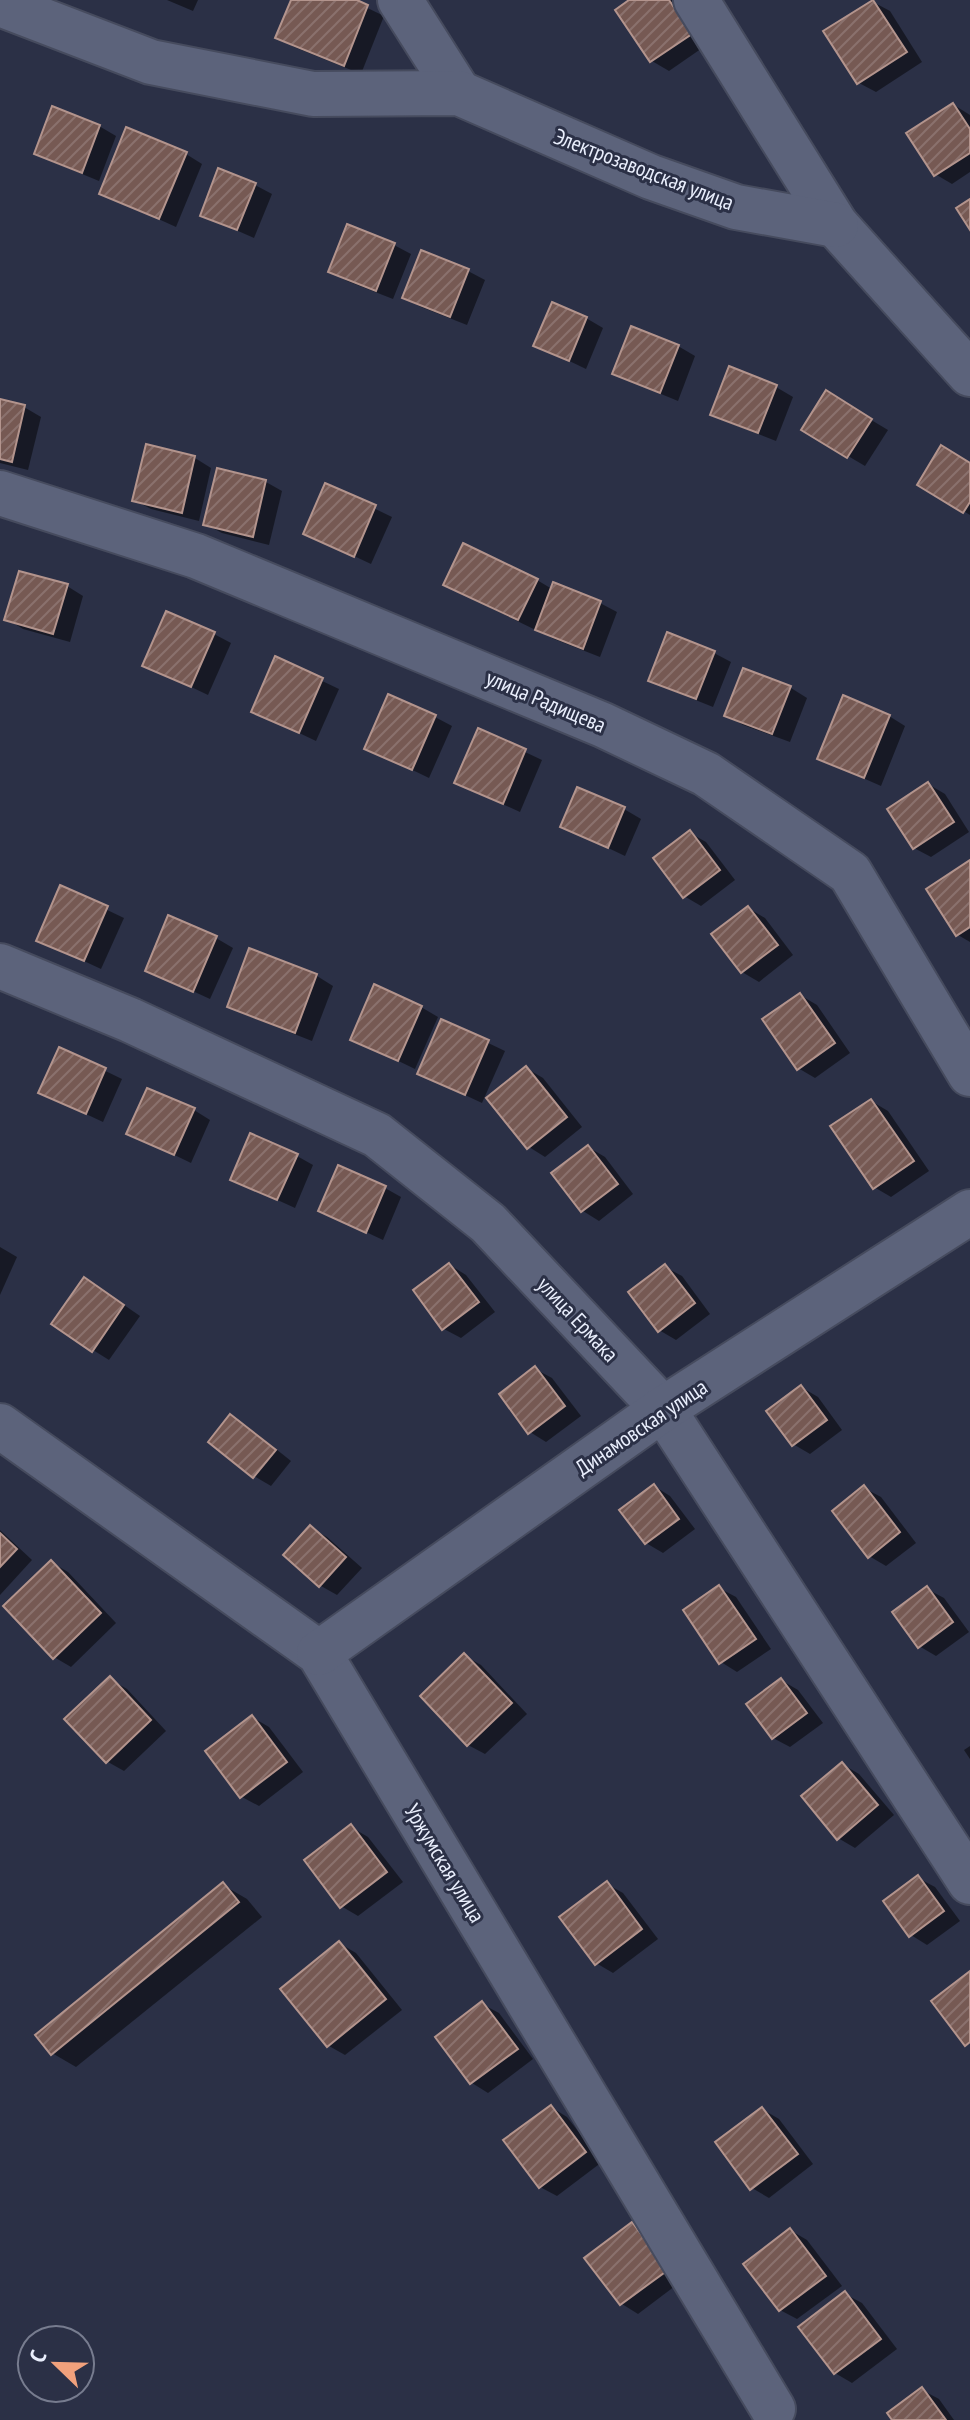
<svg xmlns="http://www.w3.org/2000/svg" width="970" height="2420" viewBox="0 0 970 2420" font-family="'PT Sans Narrow',sans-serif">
  <defs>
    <pattern id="building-hatch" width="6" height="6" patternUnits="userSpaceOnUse" patternTransform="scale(2)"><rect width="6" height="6" fill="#765953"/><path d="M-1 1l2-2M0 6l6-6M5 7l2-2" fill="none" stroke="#8a716d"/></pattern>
  </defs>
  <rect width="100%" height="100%" fill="#2b3046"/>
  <g fill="#0007">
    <path d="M167 0H198L193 11Z"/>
    <path d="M293 0H351L384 16 361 74 294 47 278 37Z"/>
    <path d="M633 0H677L708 44 669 71 652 61 617 11Z"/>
    <path d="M873 2 890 11 922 62 876 92 859 83Z"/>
    <path d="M954 105 970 115V172L952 184 935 174Z"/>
    <path d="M99 126 116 136 99 181 53 162 36 153Z"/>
    <path d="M186 154 202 164 176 227 101 193Z"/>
    <path d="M255 185 272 194 254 238 202 215Z"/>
    <path d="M394 245 411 254 393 299 347 281 330 271Z"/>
    <path d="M468 271 485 280 467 325 421 307 404 298Z"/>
    <path d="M586 318 603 328 586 369 536 345Z"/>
    <path d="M678 346 695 356 678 401 632 382 615 373Z"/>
    <path d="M776 387 793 397 776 441 730 423 713 414Z"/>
    <path d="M826 393 888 430 865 466 804 430Z"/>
    <path d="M0 401 24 407 41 417 28 470 0 463Z"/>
    <path d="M195 458 211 468 199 521 151 509 134 500Z"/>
    <path d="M970 464V515L919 484Z"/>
    <path d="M266 482 282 491 269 545 222 533 205 524Z"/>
    <path d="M326 485 392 517 371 564 305 533Z"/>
    <path d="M537 580 552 589 600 603 617 612 600 657 554 639 462 594Z"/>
    <path d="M67 586 83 596 70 642 23 629 7 619Z"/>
    <path d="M214 634 231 643 208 695 145 665Z"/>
    <path d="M714 653 731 662 713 707 668 689 651 680Z"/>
    <path d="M276 659 339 689 316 741 253 711Z"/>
    <path d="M745 670 791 688 807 698 790 742 743 725 727 715Z"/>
    <path d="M889 716 905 726 881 786 820 759Z"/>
    <path d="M435 717 452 726 429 778 367 748Z"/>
    <path d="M480 731 542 760 520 812 457 783Z"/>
    <path d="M928 784 945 794 969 832 931 857 914 848Z"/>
    <path d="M624 809 641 819 625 856 562 826Z"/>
    <path d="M690 833 706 842 735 880 701 906 684 896Z"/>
    <path d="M970 863V942L958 935Z"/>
    <path d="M61 888 124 918 101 969 39 940Z"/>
    <path d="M748 908 765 918 793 955 759 982 742 972Z"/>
    <path d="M216 938 233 948 210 999 147 970Z"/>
    <path d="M251 950 317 976 333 986 312 1041 246 1015 229 1006Z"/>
    <path d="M800 995 817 1005 850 1053 815 1078 798 1068Z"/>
    <path d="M421 1007 438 1017 415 1069 353 1039Z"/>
    <path d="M442 1021 505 1051 482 1103 420 1074Z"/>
    <path d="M60 1049 122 1079 103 1122 58 1101Z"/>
    <path d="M526 1068 543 1078 582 1127 545 1157 529 1147Z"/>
    <path d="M871 1101 888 1111 929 1171 891 1197 874 1187Z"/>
    <path d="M194 1110 210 1120 191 1163 129 1133Z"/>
    <path d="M588 1147 605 1157 633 1194 599 1221 583 1211 554 1173Z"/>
    <path d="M297 1156 313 1165 295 1208 232 1179Z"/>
    <path d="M385 1188 401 1197 383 1240 321 1211Z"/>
    <path d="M0 1247 17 1257 0 1295Z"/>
    <path d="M450 1265 466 1275 495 1312 461 1338 444 1329Z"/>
    <path d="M665 1267 682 1276 710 1314 676 1340 659 1330Z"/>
    <path d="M101 1289 140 1316 109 1360 93 1350Z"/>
    <path d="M535 1369 552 1378 581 1416 546 1442 530 1432Z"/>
    <path d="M801 1387 818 1397 842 1430 810 1454 793 1444Z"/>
    <path d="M230 1416 247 1426 291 1461 271 1486 254 1476Z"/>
    <path d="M654 1486 670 1496 695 1529 663 1553 646 1543Z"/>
    <path d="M864 1488 881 1497 916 1543 886 1566 869 1556Z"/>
    <path d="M311 1528 327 1537 362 1568 337 1595 321 1586 286 1555Z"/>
    <path d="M0 1530 32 1560 0 1595Z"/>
    <path d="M51 1562 68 1572 116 1623 71 1667 54 1657Z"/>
    <path d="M719 1588 736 1597 771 1649 737 1672 721 1662Z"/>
    <path d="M927 1589 944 1598 969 1632 936 1656 919 1646Z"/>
    <path d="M465 1656 481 1665 527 1714 485 1754 468 1745Z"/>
    <path d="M110 1679 127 1689 166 1731 124 1771 108 1762 67 1719Z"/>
    <path d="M781 1680 798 1690 823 1723 790 1747 773 1738Z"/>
    <path d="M252 1717 269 1727 303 1772 259 1806 242 1797 207 1751Z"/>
    <path d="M970 1746V1759L964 1750Z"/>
    <path d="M842 1764 859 1774 894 1815 855 1848 838 1838Z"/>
    <path d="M351 1827 368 1837 403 1882 358 1916 341 1906Z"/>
    <path d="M918 1878 935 1887 960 1921 927 1945 911 1935Z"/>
    <path d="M607 1884 623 1893 658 1939 613 1973 596 1963Z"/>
    <path d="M223 1885 247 1899 262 1917 76 2067 52 2053Z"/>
    <path d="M339 1943 356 1953 402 2010 345 2055 329 2046Z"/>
    <path d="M482 2004 499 2013 533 2059 488 2093 472 2083 438 2038Z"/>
    <path d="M551 2107 567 2117 602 2162 557 2196 540 2187Z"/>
    <path d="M762 2109 779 2119 813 2164 769 2198 752 2188Z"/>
    <path d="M632 2225 649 2234 683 2280 638 2314 622 2304 587 2258Z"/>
    <path d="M790 2230 807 2240 842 2286 797 2319 780 2310Z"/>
    <path d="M845 2294 862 2303 897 2349 852 2383 835 2373Z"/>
    <path d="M922 2390 939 2399 954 2420H894Z"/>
  </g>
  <g fill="url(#building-hatch)" stroke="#b3948d" stroke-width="2">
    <path d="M291 0H357L368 5 344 66 275 38Z"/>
    <path d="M629 0H669L692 34 650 62 615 10Z"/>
    <path d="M873 0 907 52 857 84 823 31Z"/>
    <path d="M953 103 970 129V153L934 176 906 133Z"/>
    <path d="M52 106 100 125 82 173 34 154Z"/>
    <path d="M126 127 187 152 159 219 99 194Z"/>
    <path d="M218 168 256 183 237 230 200 216Z"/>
    <path d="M970 199V230L956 208Z"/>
    <path d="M347 224 395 243 376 291 328 272Z"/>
    <path d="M421 250 469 269 450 317 402 298Z"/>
    <path d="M552 302 587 317 569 361 533 346Z"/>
    <path d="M631 326 679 345 660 393 612 374Z"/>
    <path d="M729 366 777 385 758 433 710 415Z"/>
    <path d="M826 390 872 419 847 458 801 430Z"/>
    <path d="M0 399 25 405 12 462 0 459Z"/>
    <path d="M146 444 195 456 182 513 132 501Z"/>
    <path d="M941 445 970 463V502L963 513 917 485Z"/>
    <path d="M217 468 266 480 253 537 203 525Z"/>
    <path d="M325 483 376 505 354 557 303 534Z"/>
    <path d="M463 543 538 579 518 620 443 585Z"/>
    <path d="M19 571 68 584 53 634 4 620Z"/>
    <path d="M553 582 601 601 583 649 535 630Z"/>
    <path d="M166 611 215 632 191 687 142 666Z"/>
    <path d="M667 632 715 651 696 699 648 681Z"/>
    <path d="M275 656 323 678 299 733 251 712Z"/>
    <path d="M743 668 791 686 772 734 724 716Z"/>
    <path d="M388 694 436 715 412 770 364 749Z"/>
    <path d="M843 695 890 715 864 778 817 759Z"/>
    <path d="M478 728 526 749 503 804 454 783Z"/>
    <path d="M928 782 954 822 913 849 887 809Z"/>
    <path d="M577 787 625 807 608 848 560 827Z"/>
    <path d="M690 830 720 870 683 898 653 858Z"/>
    <path d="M970 860V927L956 936 926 889Z"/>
    <path d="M60 885 108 906 84 961 36 941Z"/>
    <path d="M748 906 778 945 741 973 711 934Z"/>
    <path d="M168 915 217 936 193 992 145 971Z"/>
    <path d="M249 948 317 974 295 1033 227 1007Z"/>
    <path d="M374 984 422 1006 398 1061 350 1040Z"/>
    <path d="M800 993 835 1043 797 1070 762 1019Z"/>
    <path d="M441 1019 489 1040 465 1095 417 1074Z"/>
    <path d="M59 1047 106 1068 86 1114 38 1093Z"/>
    <path d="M526 1066 567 1117 527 1149 486 1098Z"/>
    <path d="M147 1088 195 1108 174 1155 126 1134Z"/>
    <path d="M871 1099 914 1161 873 1189 830 1126Z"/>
    <path d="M250 1133 298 1154 277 1200 230 1180Z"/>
    <path d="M588 1145 618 1184 581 1212 551 1173Z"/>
    <path d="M338 1165 386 1186 366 1233 318 1211Z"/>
    <path d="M449 1263 479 1302 442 1330 413 1290Z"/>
    <path d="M665 1264 695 1303 658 1332 628 1292Z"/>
    <path d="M84 1277 124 1305 92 1352 51 1324Z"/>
    <path d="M535 1366 565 1406 528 1434 499 1394Z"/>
    <path d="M801 1385 827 1420 792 1446 766 1411Z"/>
    <path d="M230 1414 276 1450 253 1478 208 1442Z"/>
    <path d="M654 1484 679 1519 645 1544 619 1510Z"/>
    <path d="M864 1485 900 1532 868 1558 832 1511Z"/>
    <path d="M310 1525 346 1557 319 1587 283 1555Z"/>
    <path d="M0 1533 17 1549 0 1567Z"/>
    <path d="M51 1560 101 1613 53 1659 3 1606Z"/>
    <path d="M719 1585 756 1639 719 1664 683 1610Z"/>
    <path d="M927 1586 953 1622 918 1648 892 1612Z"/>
    <path d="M464 1653 512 1703 467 1746 420 1696Z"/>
    <path d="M110 1676 151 1720 106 1763 64 1719Z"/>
    <path d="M781 1678 807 1713 772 1739 746 1704Z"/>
    <path d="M252 1715 287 1762 240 1798 205 1751Z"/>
    <path d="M842 1762 878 1805 837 1840 801 1796Z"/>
    <path d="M351 1824 387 1872 340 1908 304 1860Z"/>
    <path d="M918 1875 944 1911 909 1937 883 1901Z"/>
    <path d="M607 1881 642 1929 595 1965 559 1917Z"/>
    <path d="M223 1882 239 1902 51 2055 35 2035Z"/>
    <path d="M339 1941 386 1999 327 2047 280 1989Z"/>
    <path d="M970 1971V2042L965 2046 931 2001Z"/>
    <path d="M482 2001 518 2049 470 2084 435 2037Z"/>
    <path d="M551 2105 586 2152 539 2188 503 2140Z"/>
    <path d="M762 2107 798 2154 750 2190 715 2142Z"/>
    <path d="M632 2222 668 2270 620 2305 584 2258Z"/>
    <path d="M790 2228 826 2276 779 2311 743 2264Z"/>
    <path d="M845 2291 881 2339 834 2374 798 2327Z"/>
    <path d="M922 2387 946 2420H892L887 2413Z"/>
  </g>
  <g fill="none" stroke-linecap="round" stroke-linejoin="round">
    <defs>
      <g id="minor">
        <path d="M400 0 459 93"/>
        <path d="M696 0 836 225 970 374"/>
        <path d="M0 4 151 62 313 94 459 93 651 177 736 207 836 225"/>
        <path d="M0 493 196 556 603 725 706 774 850 873 970 1074"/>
        <path d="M0 966 130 1020 377 1135 488 1223 663 1409 970 1882"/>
        <path d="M0 1426 319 1653 773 2409"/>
        <path d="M319 1653 663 1409 970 1212"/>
      </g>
    </defs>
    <use href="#minor" stroke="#464b5e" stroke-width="48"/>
    <use href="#minor" stroke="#5c637b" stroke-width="44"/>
  </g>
  <g text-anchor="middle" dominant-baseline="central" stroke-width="6" stroke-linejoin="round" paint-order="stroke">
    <g font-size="22" fill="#e9eefc" stroke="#2b3046">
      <text transform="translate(644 169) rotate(21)">Электрозаводская улица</text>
      <text transform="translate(546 701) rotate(23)">улица Радищева</text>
      <text transform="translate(578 1319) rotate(47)">улица Ермака</text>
      <text transform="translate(641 1427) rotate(-34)">Динамовская улица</text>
      <text transform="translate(445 1863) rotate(59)">Уржумская улица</text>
    </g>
  </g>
  <g transform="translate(56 2364) rotate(293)"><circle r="38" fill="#2b3046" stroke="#777c8f" stroke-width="2"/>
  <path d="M0-6L14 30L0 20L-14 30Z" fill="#f1a17c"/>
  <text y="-12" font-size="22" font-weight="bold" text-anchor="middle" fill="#e9eefc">С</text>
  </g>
</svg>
